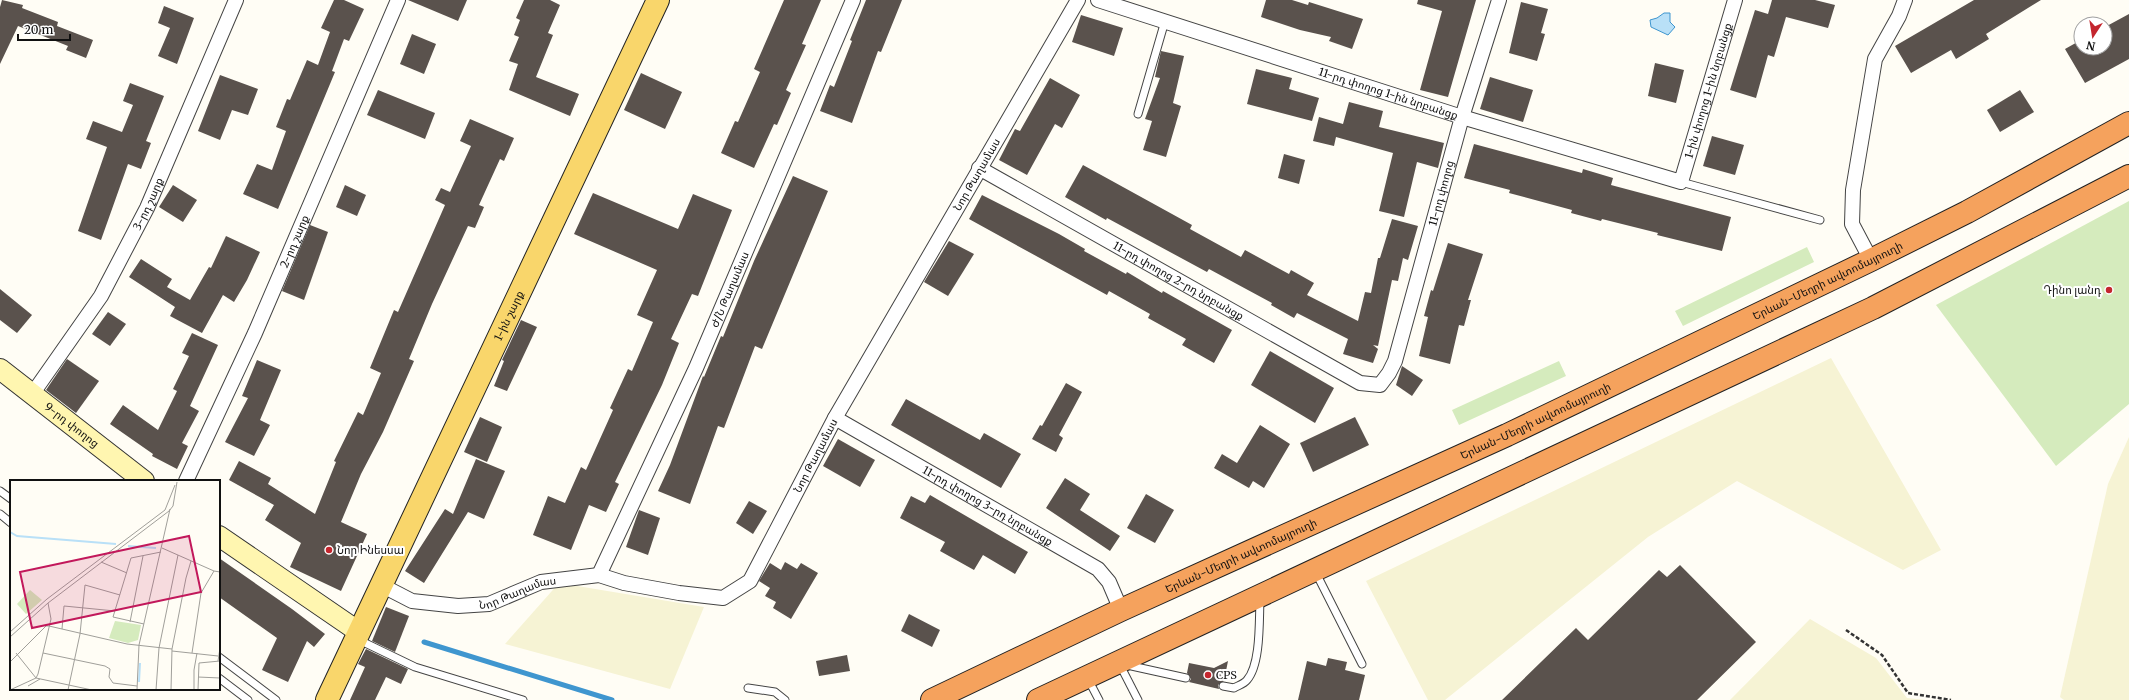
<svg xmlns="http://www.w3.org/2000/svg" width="2129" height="700" viewBox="0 0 2129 700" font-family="Merriweather,'Noto Sans Armenian',serif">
  <rect width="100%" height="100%" fill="#fffdf5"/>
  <g fill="#f6f3d4">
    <path d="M1831 358 1941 550 1903 570 1737 481 1648 537 1445 700H1428L1366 581Z"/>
    <path d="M2129 437V700H2064L2060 697 2108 484Z"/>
    <path d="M559 583 704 607 670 689 505 644Z"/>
    <path d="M1810 619 1876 658 1907 698 1926 700H1730Z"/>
  </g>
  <g fill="#d5ebbd">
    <path d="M2129 201V404L2056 466 1936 305Z"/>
    <path d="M1807 247 1814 262 1683 326 1675 311Z"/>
    <path d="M1559 361 1566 376 1459 425 1452 410Z"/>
  </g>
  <path fill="#b9e0f7" stroke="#3f96cf" d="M1664 13H1670V22L1675 27 1668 35 1651 27 1650 20 1657 18Z"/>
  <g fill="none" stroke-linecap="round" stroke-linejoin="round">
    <path stroke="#3f96cf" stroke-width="5" d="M424 642 612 700"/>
  </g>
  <g fill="#5a524d">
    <path d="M2 0 23 5 22 8 58 22 57 26 93 40 86 58 66 50 68 46 18 26 0 64V7Z"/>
    <path d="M334 0H344L364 9 349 41 344 39 332 71 335 72 278 209 243 194 257 164 272 170 286 131 276 127 287 99 290 100 307 60 318 65 330 32 321 28Z"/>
    <path d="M408 0H467L458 21Z"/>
    <path d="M524 0H550L560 5 548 33 553 35 536 77 579 94 570 116 509 90 518 64 509 61 519 37 514 35 520 20 516 18Z"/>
    <path d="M784 0H821L802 44 806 45 786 90 791 93 777 125 774 124 754 168 721 153 735 121 738 122 760 72 754 69Z"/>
    <path d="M866 0H902L881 52 878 51 852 123 820 111 830 85 834 87 852 41 850 40Z"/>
    <path d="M1266 0H1292L1308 5 1309 2 1363 19 1352 49 1329 41 1331 37 1300 30 1261 17Z"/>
    <path d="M1418 0H1476L1448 97 1420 90 1442 11 1417 4Z"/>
    <path d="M1772 0H1815L1835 5 1828 28 1786 17 1774 57 1768 55 1756 98 1730 90 1755 10 1768 14Z"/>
    <path d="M1974 0H2041L1986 34 1989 39 1956 59 1951 50 1911 73 1895 46Z"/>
    <path d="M1521 2 1548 9 1541 33 1545 34 1537 61 1509 53Z"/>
    <path d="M164 6 194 18 177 64 158 56 170 28 158 23Z"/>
    <path d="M2129 14V59L2085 83 2065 49 2081 40V48H2105V27Z"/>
    <path d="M1081 15 1123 28 1114 56 1072 42Z"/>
    <path d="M412 34 436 44 424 74 400 64Z"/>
    <path d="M1161 51 1184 56 1173 103 1181 106 1166 157 1143 150 1152 121 1145 119 1160 78 1155 77Z"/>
    <path d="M1655 63 1684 70 1676 103 1648 96Z"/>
    <path d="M1256 69 1292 78 1289 89 1319 98 1312 121 1247 104Z"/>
    <path d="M641 73 682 92 665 129 624 110Z"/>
    <path d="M220 75 258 89 248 115 232 110 220 140 198 131Z"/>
    <path d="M1490 77 1533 90 1523 122 1480 109Z"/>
    <path d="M1050 78 1080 95 1062 128 1055 124 1027 175 999 160 1015 129 1020 131Z"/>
    <path d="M130 83 164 96 146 141 151 143 141 169 128 164 101 240 78 231 107 147 86 139 93 121 122 132 133 105 123 101Z"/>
    <path d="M378 90 435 113 425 139 367 115Z"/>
    <path d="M2020 90 2034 112 2000 132 1987 110Z"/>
    <path d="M1349 102 1383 111 1379 127 1444 143 1438 168 1417 162 1404 217 1379 211 1393 153 1336 137 1334 146 1313 141 1319 117 1343 124Z"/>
    <path d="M470 119 514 138 504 161 500 159 479 205 484 207 475 228 468 226 432 304 409 359 414 361 383 432 361 474 341 522 367 534 341 591 290 567 301 543 265 520 274 505 229 480 239 461 271 478 268 484 315 514 336 462 334 461 358 412 363 415 381 373 370 368 394 310 398 312 445 205 435 200 441 188 450 192 471 146 460 141Z"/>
    <path d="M1712 136 1744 145 1735 175 1703 166Z"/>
    <path d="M1474 144 1582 173 1583 169 1613 178 1611 185 1731 217 1722 251 1657 235 1658 233 1602 219 1601 221 1571 213 1572 210 1509 193 1510 190 1464 178Z"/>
    <path d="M1284 154 1305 160 1299 184 1278 178Z"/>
    <path d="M1083 165 1192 225 1190 229 1241 257 1245 250 1289 274 1291 270 1314 283 1307 295 1358 321 1365 292 1371 293 1378 258H1380L1392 219 1418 226 1408 260 1403 258 1398 281 1392 280 1378 346 1373 345 1378 349 1373 363 1343 354 1348 339 1297 313 1294 318 1271 305 1272 303 1209 269 1207 272 1107 218 1106 220 1065 197Z"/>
    <path d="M793 176 828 191 762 349 755 346 724 428 718 426 690 504 658 491 670 465 703 376 704 377 721 336 723 337 754 261Z"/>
    <path d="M173 185 197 200 183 222 159 207Z"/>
    <path d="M345 185 366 195 357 216 336 207Z"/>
    <path d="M593 193 678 229 693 194 732 210 698 296 692 294 671 339 679 343 662 385 615 482 619 484 606 512 589 505 571 550 533 535 548 496 565 503 581 467 586 470 613 410 610 408 628 369 632 371 653 322 637 315 657 270 574 234Z"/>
    <path d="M982 195 1059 234 1085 249 1084 251 1126 274 1127 272 1162 293 1163 291 1232 330 1214 363 1182 345 1186 339 1148 318 1150 314 1109 291 1107 295 969 219Z"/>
    <path d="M310 225 328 232 304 300 282 291Z"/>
    <path d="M226 236 260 252 247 280 234 302 223 295 202 333 170 316 175 307 129 277 141 259 172 279 167 287 190 300 209 267 211 268Z"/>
    <path d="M949 241 974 254 948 296 924 282Z"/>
    <path d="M1448 243 1483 254 1468 300H1471L1464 326 1459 325 1450 364 1419 356 1428 317 1424 316 1431 290 1433 291Z"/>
    <path d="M0 289 32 315 17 333 0 320Z"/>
    <path d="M108 312 126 324 110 346 92 334Z"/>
    <path d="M521 320 537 327 507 391 494 386 504 361 502 360Z"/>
    <path d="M192 333 218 345 190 406 199 411 182 443 188 446 177 469 152 456 153 454 110 424 123 405 158 430 177 391 173 389 189 356 182 353Z"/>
    <path d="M1270 351 1334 388 1315 423 1251 385Z"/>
    <path d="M67 359 99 381 76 413 46 390Z"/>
    <path d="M257 360 281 370 260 420 270 425 254 456 225 442 248 398 242 396Z"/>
    <path d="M1402 366 1423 380 1412 396 1396 385Z"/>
    <path d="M1066 383 1082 392 1059 435 1063 438 1056 452 1032 439 1040 425 1042 426Z"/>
    <path d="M906 399 980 440 984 433 1021 454 1001 488 891 425Z"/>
    <path d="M480 417 502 427 487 462 464 452Z"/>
    <path d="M1355 417 1369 445 1313 472 1300 443Z"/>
    <path d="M1260 425 1290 444 1264 488 1253 481 1249 488 1214 468 1222 454 1237 463Z"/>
    <path d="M838 439 875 460 860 487 823 466Z"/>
    <path d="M476 459 505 471 484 519 468 512 424 583 405 571 445 509 453 514Z"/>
    <path d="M1065 478 1090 494 1080 510 1120 536 1110 551 1046 508Z"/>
    <path d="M1146 494 1174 510 1155 543 1127 528Z"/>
    <path d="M930 495 1028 552 1015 574 983 555 974 570 940 551 945 542 900 518 911 496 925 503Z"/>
    <path d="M749 501 767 511 753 534 736 523Z"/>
    <path d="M639 510 660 518 648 555 626 547Z"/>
    <path d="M219 558 292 609 325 634 314 647 307 641 288 682 262 670 277 638 219 597Z"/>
    <path d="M785 562 797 569 801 563 818 573 791 619 773 608 776 602 765 596 770 588 759 581 770 563 781 570Z"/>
    <path d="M1680 565 1756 642 1697 700H1502L1576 628 1588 640 1659 570 1667 577Z"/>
    <path d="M386 607 409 616 395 652 372 641Z"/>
    <path d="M909 614 940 630 932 647 901 631Z"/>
    <path d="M366 649 408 669 401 684 386 677 375 700H350L365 667 358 664Z"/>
    <path d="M847 655 850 671 819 676 816 661Z"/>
    <path d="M1328 658 1347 662 1345 670 1365 675 1359 700H1298L1307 661 1326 666Z"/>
    <path d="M1228 661 1224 681 1218 685 1219 689 1189 682 1191 679 1187 673 1189 663 1214 668Z"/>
  </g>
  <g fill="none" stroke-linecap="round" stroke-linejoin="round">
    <defs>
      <g id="lane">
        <path d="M1138 114 1165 21"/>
        <path d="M1681 182 1820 220"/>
        <path d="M0 491 11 499"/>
        <path d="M0 514 11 523"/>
        <path d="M1315 571 1362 664"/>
        <path d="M359 640 415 667 523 700"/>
        <path d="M219 657 276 700"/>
        <path d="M1120 665 1138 700"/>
        <path d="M1127 665 1186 678"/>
        <path d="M219 678 248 700"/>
        <path d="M1088 679 1099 700"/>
        <path d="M1223 686 1234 688C1237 686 1244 684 1247 680 1261 664 1259 620 1260 600"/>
        <path d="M748 688 775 692 785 700"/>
      </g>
      <g id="street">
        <path id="s1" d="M1098 0 1462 117 1681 182 1735 0"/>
        <path id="s2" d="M979 168 1360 383 1380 385 1389 373 1395 361 1462 117 1499 0"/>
        <path d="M1871 260 1852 224 1853 190 1875 59 1899 16 1905 0"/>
        <path id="s3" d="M33 393 101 296 147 208 236 0"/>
        <path id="s4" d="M835 418 1098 569 1109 582 1121 610"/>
        <path id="s5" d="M186 481 255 333 398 0"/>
        <path id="s6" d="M599 575 696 368 853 0"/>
        <path id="s7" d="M381 585 412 601 458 606 489 604 541 582 599 575 624 583 679 593 723 598 750 581 835 418 1078 0"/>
      </g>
      <g id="secondary">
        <path id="s8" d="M0 369 144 481"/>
        <path d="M219 536 359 632"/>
      </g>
      <g id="primary">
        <path id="s9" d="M327 700 658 0"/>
      </g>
      <g id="highway">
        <path id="s10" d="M932 700 1121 610 1507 435 1871 260 1967 212 2129 123"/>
        <path d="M1038 700 1873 308 2129 176"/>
      </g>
    </defs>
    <use href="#lane" stroke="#444" stroke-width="9"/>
    <use href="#street" stroke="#444" stroke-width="16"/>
    <use href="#secondary" stroke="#333" stroke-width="22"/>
    <use href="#primary" stroke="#222" stroke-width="24"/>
    <use href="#highway" stroke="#222" stroke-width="24"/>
    <path stroke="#333" stroke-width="2.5" stroke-dasharray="4 2" stroke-linecap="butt" d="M1846 630 1882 655 1908 693 1951 700"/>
    <use href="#lane" stroke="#fff" stroke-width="7"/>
    <use href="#street" stroke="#fff" stroke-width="14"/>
    <use href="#secondary" stroke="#fff6b0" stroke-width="20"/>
    <use href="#primary" stroke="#f9d66b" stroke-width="22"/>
    <use href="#highway" stroke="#f5a25d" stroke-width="22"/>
  </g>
  <g fill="#c4262e" stroke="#fff" stroke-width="1.5">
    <circle cx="2109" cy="290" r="4"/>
    <circle cx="329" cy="550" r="4"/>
    <circle cx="1208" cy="675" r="4"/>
  </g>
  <g text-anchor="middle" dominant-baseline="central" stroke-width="4" stroke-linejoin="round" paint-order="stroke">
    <g font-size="11" fill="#111" stroke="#fff">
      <text stroke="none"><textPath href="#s1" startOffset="706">1-ին փողոց 1-ին նրբանցք</textPath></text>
      <text stroke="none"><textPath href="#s1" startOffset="305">11-րդ փողոց 1-ին նրբանցք</textPath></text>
      <text stroke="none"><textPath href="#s7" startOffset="851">Նոր Թաղամաս</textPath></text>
      <text stroke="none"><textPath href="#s2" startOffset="660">11-րդ փողոց</textPath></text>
      <text stroke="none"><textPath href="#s3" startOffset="222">3-րդ շարք</textPath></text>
      <text stroke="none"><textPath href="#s5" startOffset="263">2-րդ շարք</textPath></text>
      <text stroke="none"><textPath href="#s2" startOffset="229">11-րդ փողոց 2-րդ նրբանցք</textPath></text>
      <text stroke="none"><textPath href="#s10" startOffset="989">Երևան-Մեղրի ավտոմայրուղի</textPath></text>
      <text stroke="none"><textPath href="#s6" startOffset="314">Ժ/Ն Թաղամաս</textPath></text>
      <text stroke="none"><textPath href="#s9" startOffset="425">1-ին շարք</textPath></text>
      <text stroke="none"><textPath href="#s10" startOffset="665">Երևան-Մեղրի ավտոմայրուղի</textPath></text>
      <text stroke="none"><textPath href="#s8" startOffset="91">9-րդ փողոց</textPath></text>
      <text stroke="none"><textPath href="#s7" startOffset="527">Նոր Թաղամաս</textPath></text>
      <text stroke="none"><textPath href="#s4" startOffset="176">11-րդ փողոց 3-րդ նրբանցք</textPath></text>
      <text stroke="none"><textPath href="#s10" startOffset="341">Երևան-Մեղրի ավտոմայրուղի</textPath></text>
      <text stroke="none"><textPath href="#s7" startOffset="143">Նոր Թաղամաս</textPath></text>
    </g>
    <g font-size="11" fill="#111" stroke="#fff" text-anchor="start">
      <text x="2101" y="290" text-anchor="end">Դինո լանդ</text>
      <text x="337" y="550">Նոր Ինեսսա</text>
      <text x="1216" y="675">CPS</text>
    </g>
  </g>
  <g transform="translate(10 480)">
    <rect width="210" height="210" fill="#fffdf5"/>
    <path d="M20 110 32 120 16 134 7 124ZM105 141 131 145 128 160 118 163 99 158Z" fill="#d5ebbd"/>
    <path fill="none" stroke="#b9e0f7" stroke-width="2" d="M0 52 7 56 106 64M118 66 146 68M129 202 130 183"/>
    <path fill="none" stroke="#a09f9a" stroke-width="1" d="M152 68 204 91 210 92M91 82 117 93M120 142 133 76M134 144 103 137 121 78 151 72M52 149 54 126 105 131M0 152 37 119 155 30 165 5M0 157 38 123 159 31 163 26 167 2M162 171 208 176M6 173 26 198 82 210M33 173 95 186 100 189 99 197 103 203 127 206M182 173 191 113 204 91M208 181 210 168M0 182 36 146H39L117 164 162 169M188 197 210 198M18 206 30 199M0 210 26 198 28 194 41 139 38 123M58 210 70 154 75 105 110 115M127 210 129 165 160 29M146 210 149 168 168 75M161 210 162 169 176 98 181 81M184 210V190L187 173M188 210 189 183 210 181"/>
    <path fill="#c2185b" fill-opacity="0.15" stroke="#c2185b" stroke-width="2" d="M179 56 191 112 22 148 10 92Z"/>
    <rect width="210" height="210" fill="none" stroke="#111" stroke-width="2"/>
  </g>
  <g transform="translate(2093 36) rotate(192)"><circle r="19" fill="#ffffff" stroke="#a0a0a0"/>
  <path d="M0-3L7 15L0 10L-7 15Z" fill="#c4262e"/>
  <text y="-6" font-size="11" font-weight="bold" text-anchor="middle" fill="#111111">N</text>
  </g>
  <path d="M18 34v6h52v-6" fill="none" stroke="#111111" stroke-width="2"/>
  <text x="24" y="34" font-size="12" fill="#111111" stroke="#ffffff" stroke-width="3" paint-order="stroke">20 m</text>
</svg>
